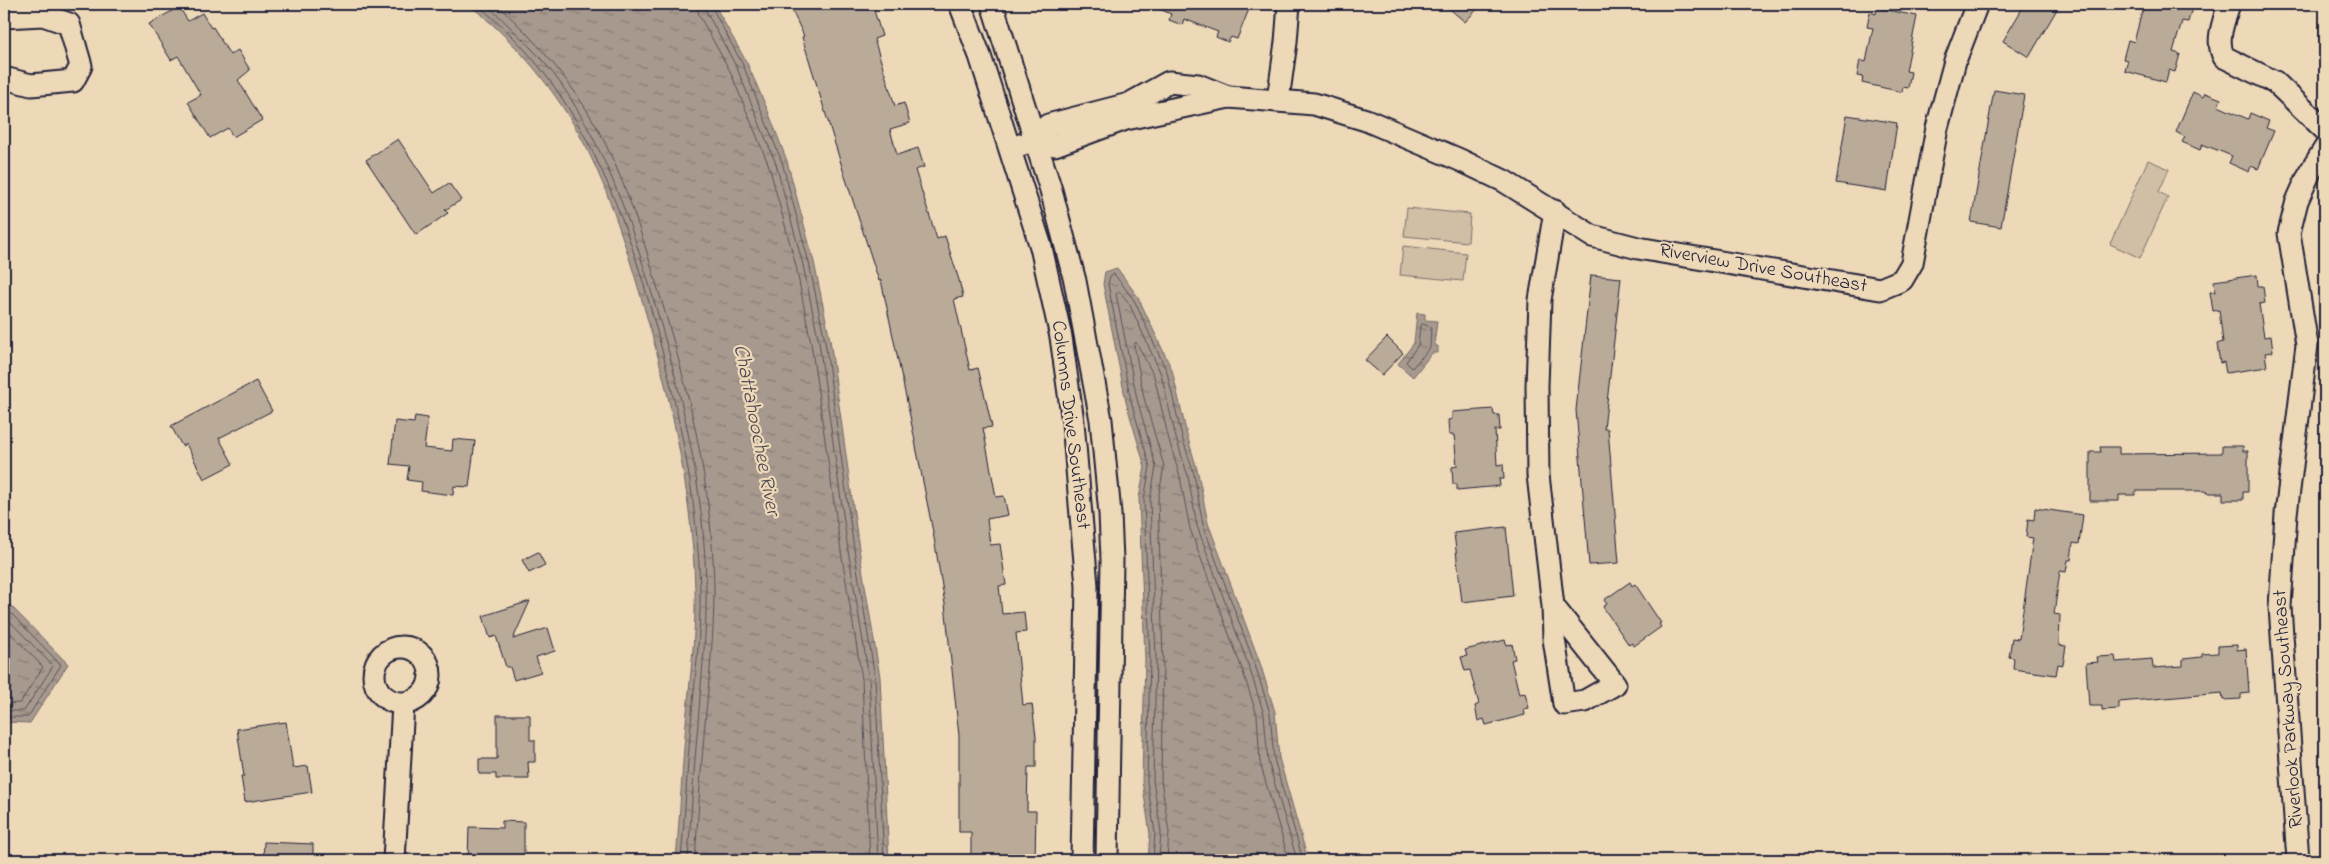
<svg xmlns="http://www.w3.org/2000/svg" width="2329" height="864" viewBox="0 0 2329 864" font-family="'Indie Flower',sans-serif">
  <defs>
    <pattern id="water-ripples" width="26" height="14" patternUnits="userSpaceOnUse" patternTransform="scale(1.25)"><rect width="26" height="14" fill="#a7998d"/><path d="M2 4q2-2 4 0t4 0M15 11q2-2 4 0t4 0" fill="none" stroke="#887c74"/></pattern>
  </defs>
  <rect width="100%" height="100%" fill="#edd8b7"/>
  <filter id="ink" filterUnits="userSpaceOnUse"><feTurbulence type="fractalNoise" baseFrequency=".02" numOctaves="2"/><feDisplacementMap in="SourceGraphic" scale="10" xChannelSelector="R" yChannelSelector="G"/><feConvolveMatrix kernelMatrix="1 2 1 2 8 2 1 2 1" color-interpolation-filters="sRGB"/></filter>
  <g filter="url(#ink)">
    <g fill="#d0bea5" stroke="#797070">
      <path d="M2148 160 2169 169 2159 192 2168 197 2140 258 2110 244Z"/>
      <path d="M1407 208 1470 214 1468 242 1404 236Z"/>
      <path d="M1403 246 1466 253 1463 281 1400 275Z"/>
    </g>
    <g fill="url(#water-ripples)" stroke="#72696c">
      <path d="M468 4H714L747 63 768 111 787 161 814 262 830 340 859 549 880 677 889 860H676C680 814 682 768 686 722 690 678 696 634 695 589 692 485 668 386 638 287 622 234 605 180 578 132 550 83 512 38 468 4Z"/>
      <path d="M1117 268 1138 297 1172 370 1187 435 1198 473 1208 523 1260 663 1275 712 1279 758 1308 860H1148L1150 834 1142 781 1145 659 1139 498 1145 467 1126 402 1103 284 1105 272Z"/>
      <path d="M1417 313 1425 314V320L1437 321 1434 346H1438V353H1432L1413 377 1398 364 1414 343Z"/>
      <path d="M4 599 68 664 30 723 4 722Z"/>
    </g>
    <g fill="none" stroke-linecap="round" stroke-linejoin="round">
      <g stroke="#57525c" stroke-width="1">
        <path d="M476 4C585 88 630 226 663 354 683 433 698 508 700 590 701 634 695 678 691 723 687 768 685 814 681 860"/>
        <path d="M486 4C512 29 540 54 561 84 605 148 630 220 652 294 681 390 705 489 706 590 707 635 701 679 698 723 694 769 691 815 688 860"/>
        <path d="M497 4C535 40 569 78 595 124 623 174 641 231 657 286 688 385 713 486 714 591 714 635 709 679 705 723 701 769 698 815 695 860"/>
        <path d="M697 4 699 15 730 71 769 166 796 266 811 343 841 551 862 679 870 860"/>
        <path d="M704 4 706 11 737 68 776 164 803 265 819 342 848 550 869 678 878 860"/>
        <path d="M710 4 743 65 782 162 809 263 825 341 854 549 875 678 884 860"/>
        <path d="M1423 324 1431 327 1430 348 1412 368 1406 362 1418 345 1420 326Z"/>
        <path d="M4 606 61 665 28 717H4"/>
        <path d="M4 615 53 666 24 711H4"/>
        <path d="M4 626 43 667 20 703 4 704"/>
        <path d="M1153 860 1155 833 1147 781 1150 659 1144 499 1150 467 1131 401 1108 284 1110 276 1114 274 1134 300 1167 372 1182 437 1194 474 1203 525 1255 665 1270 713 1274 759 1303 860"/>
        <path d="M1159 860 1161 832 1153 780 1156 659 1150 500 1156 467 1137 399 1116 294 1119 291 1129 303 1161 374 1176 438 1188 476 1197 526 1249 667 1264 714 1268 761 1297 860"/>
        <path d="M1167 860 1169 832 1161 780 1163 659 1158 500 1164 466 1144 398 1134 344 1136 342 1154 376 1169 440 1180 477 1190 529 1242 669 1257 715 1260 763 1289 860"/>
      </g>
    </g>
    <g fill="#baab98" stroke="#22223b">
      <path d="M789 4H872L882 36 874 39 895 106 904 103 910 123 890 129 897 155 918 148 924 167 915 170 937 239 945 236 959 280 963 297 954 299 970 370 978 368 987 405 992 427 983 428 996 497 1004 496 1008 515 987 519 990 545 1000 544 1006 585 999 586 1002 614 1024 612 1026 632 1016 633 1023 705 1032 704 1036 737V767H1028L1027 811H1036L1035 860H971V832H959V736L945 604 933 532 910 416 881 280 879 281 843 170 802 37 804 36Z"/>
      <path d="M1148 4H1251L1237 39 1231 37 1228 42 1216 37 1218 32 1184 19 1182 25 1169 20 1171 14Z"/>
      <path d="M1444 4H1482L1465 22Z"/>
      <path d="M2025 4H2060L2029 57 2003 41Z"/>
      <path d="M2144 4H2193L2188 22 2182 21 2173 52 2180 54 2175 72 2169 70 2166 82 2125 71 2128 60 2123 59 2128 40 2134 42Z"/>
      <path d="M179 7 188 21 202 13 211 28 213 27 230 55 238 50 250 70 238 80 262 120 233 137 228 128 210 138 188 102 201 95 178 56 171 60 149 24Z"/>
      <path d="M1877 8 1917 16 1906 71 1911 72 1908 88 1903 87 1902 92 1862 83 1863 77 1857 76 1860 60 1866 62 1873 28 1867 27 1870 12 1876 14Z"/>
      <path d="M1994 90 2024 95 2001 227 1971 222Z"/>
      <path d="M2193 92 2203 97 2205 93 2221 99 2218 106 2248 119 2250 113 2269 121 2266 128 2274 131 2258 169 2251 166 2249 172 2229 163 2232 156 2202 144 2200 150 2182 142 2185 137 2176 132Z"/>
      <path d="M1847 115 1897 123 1887 191 1836 183Z"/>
      <path d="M398 139 434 193 449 183 461 200 445 210 448 213 416 235 366 160Z"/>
      <path d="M1591 275 1621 278 1604 429H1608L1619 563 1589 565 1576 410Z"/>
      <path d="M2257 275 2258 286H2263L2265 303 2259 304 2264 337 2271 336 2273 352 2265 353 2267 367 2226 373 2224 362 2220 363 2217 344 2223 342 2219 310 2213 311 2210 292H2215L2214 281Z"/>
      <path d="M1387 337 1403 353 1382 375 1365 360Z"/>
      <path d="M256 381 272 411 219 438 233 464 204 479 186 444 182 446 171 426Z"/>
      <path d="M1493 409 1494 415H1499L1500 430H1495L1497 465 1503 464 1504 479H1499L1500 486 1457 490V484H1453L1452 467 1457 466 1454 435H1449L1448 420 1452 419V412Z"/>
      <path d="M415 416 428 418 424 448 452 451 453 439 475 441 469 487 454 486 453 495 421 491 422 482 407 480 409 466 390 464 395 421 414 423Z"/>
      <path d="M2222 446H2243V451H2248V492H2243V500H2223V493H2206V491H2135V495H2119V501H2090V452H2101L2100 447H2119V454L2222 453Z"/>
      <path d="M2035 508 2083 515 2079 544 2073 543 2071 560H2068L2066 572 2060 571 2054 614 2060 615 2059 645 2066 646 2063 665 2058 664 2056 675 2013 669 2014 658 2009 657 2012 638 2019 639 2033 538 2026 537 2028 519 2034 520Z"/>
      <path d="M1506 527 1513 596 1462 602 1454 533Z"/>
      <path d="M538 552 545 565 529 573 522 560Z"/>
      <path d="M1630 582 1632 586 1635 584 1661 623 1659 624 1661 627 1634 646 1632 643 1629 645 1603 607 1607 604 1604 600Z"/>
      <path d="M530 601 513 639 548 628 555 651 536 657 541 672 514 680 510 667H506L496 636 490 638 483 616Z"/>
      <path d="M1505 640 1507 645 1512 644 1515 659 1511 660 1519 694 1525 693 1529 708 1524 709 1525 715 1486 725 1484 719 1478 721 1475 706 1479 704 1470 670 1465 671 1461 657 1467 656 1465 650Z"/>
      <path d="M2237 645V650L2246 649 2249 693 2241 694V699L2223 700 2222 693 2119 702V709L2102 710V706H2089L2086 663 2098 662 2097 657 2115 656 2116 662 2152 659 2153 668 2183 666V659L2202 657V654L2218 653V646Z"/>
      <path d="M497 715H530V740H535V762H528L529 779H496V774H479V759H497Z"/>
      <path d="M286 722 293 768 308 766 312 792 245 802 241 776H244L237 729Z"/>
      <path d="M502 821 524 822V860H468L469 827 502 828Z"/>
      <path d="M264 842 313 844V860H263Z"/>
    </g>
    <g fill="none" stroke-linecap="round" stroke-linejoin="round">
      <defs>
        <g id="street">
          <path d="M960 4 980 56 1041 247 1061 337 1073 422 1087 586 1082 860"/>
          <path d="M992 4 1051 190 1075 281 1101 420 1110 514 1112 560 1107 860"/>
          <path d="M2229 4C2224 21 2215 41 2224 57L2275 82 2325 130"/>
          <path d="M4 17 43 15 69 24 81 66 73 81 31 85 4 78"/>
          <path d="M1278 100 1286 42 1289 4"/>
          <path d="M1034 141 1048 125 1129 104 1169 82 1198 85 1228 97"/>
          <path d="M1010 148 1034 141 1055 145 1126 119 1229 97 1314 104 1366 120 1460 160 1504 181 1592 236 1638 248 1880 289 1902 280 1912 263 1937 128 1955 61 1977 4"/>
          <path d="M1553 606 1615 684 1585 701 1564 704 1554 639 1553 606 1538 475 1537 386 1540 300 1555 211"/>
          <circle cx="402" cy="675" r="28"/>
          <path d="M394 860 403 704"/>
          <path d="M2298 860 2280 607 2286 514 2307 345 2289 233 2297 201 2310 172 2325 148"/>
        </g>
      </defs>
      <use href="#street" stroke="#22223b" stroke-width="25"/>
      <use href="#street" stroke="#edd8b7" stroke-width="21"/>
    </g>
  </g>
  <g text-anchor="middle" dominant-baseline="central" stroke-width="4.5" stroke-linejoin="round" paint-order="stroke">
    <g font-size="20" fill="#22223b" stroke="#edd8b7">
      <text transform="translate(1763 269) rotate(10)">Riverview Drive Southeast</text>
      <text transform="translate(1070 425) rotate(83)">Columns Drive Southeast</text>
      <text transform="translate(2289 709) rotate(-94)">Riverlook Parkway Southeast</text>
    </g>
    <g font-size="21" font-style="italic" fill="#4a4654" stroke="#edd8b7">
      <text transform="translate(756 430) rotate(79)">Chattahoochee River</text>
    </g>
  </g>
  <rect width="2329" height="864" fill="none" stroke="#edd8b7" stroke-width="20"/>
  <rect x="10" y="10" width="2309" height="844" fill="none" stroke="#22223b" stroke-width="2" filter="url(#ink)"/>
</svg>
